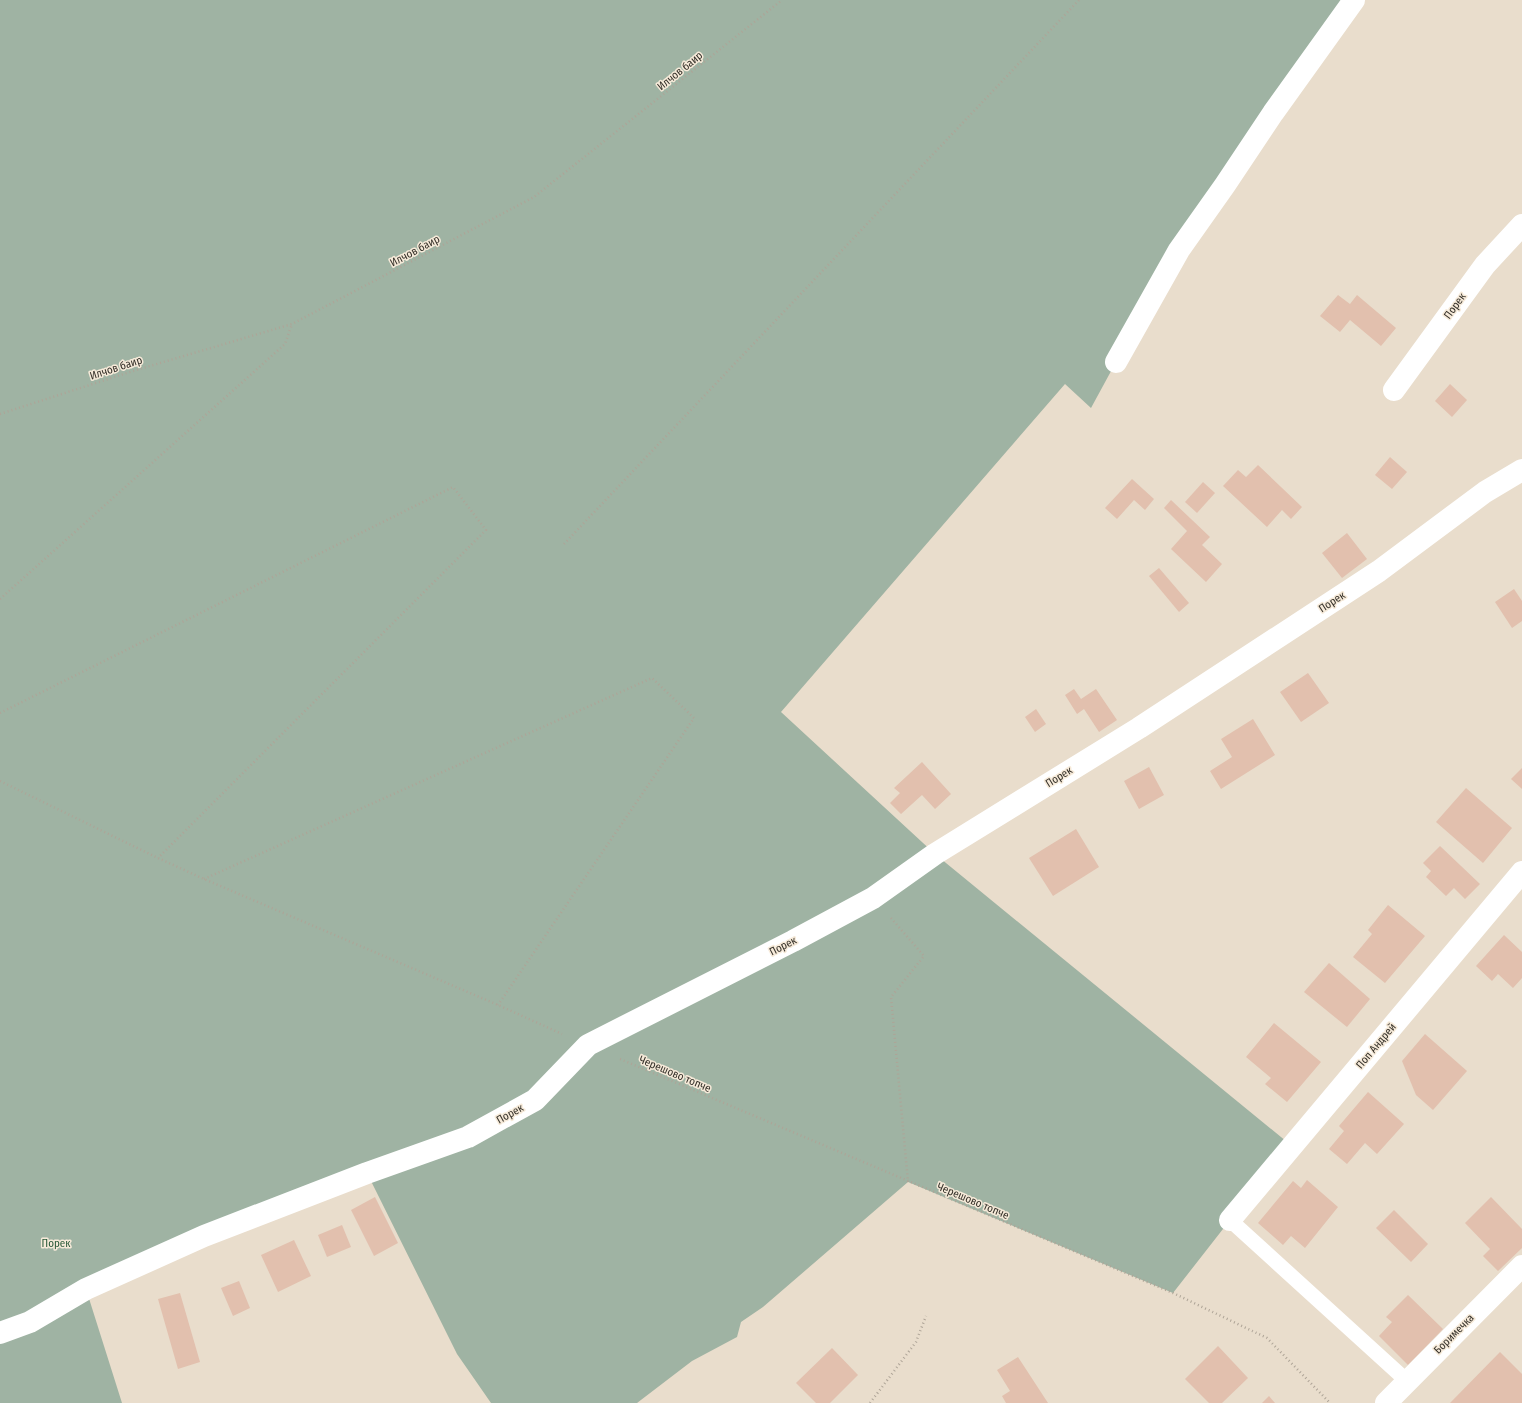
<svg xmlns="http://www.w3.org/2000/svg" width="1522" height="1403" viewBox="0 0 1522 1403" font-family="'Fira Sans Condensed',sans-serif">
  <rect width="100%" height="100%" fill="#e9ddcc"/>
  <path fill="#9fb3a3" d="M0 0H1354L1116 362 1091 408 1065 384 781 712 935 854 1292 1146 1230 1220 1173 1293 908 1182 763 1307 741 1322 737 1337 692 1361 637 1403H491L457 1354 367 1173 86 1289 122 1403H0Z"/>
  <g fill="#e2c0ae">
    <path d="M1338 295 1350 304 1357 295 1396 328 1381 346 1350 320 1340 332 1320 316Z"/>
    <path d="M1450 384 1467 400 1452 417 1435 401Z"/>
    <path d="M1390 457 1407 472 1392 489 1375 475Z"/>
    <path d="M1258 465 1302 507 1291 519 1282 510 1267 527 1223 486 1238 470 1246 477Z"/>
    <path d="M1132 479 1154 499 1145 510 1134 500 1117 519 1105 508Z"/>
    <path d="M1203 482 1215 493 1197 513 1185 502Z"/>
    <path d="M1171 500 1210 537 1202 545 1222 564 1206 582 1171 549 1187 531 1164 508Z"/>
    <path d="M1347 533 1367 559 1342 578 1322 553Z"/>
    <path d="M1159 568 1189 603 1179 612 1149 576Z"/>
    <path d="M1514 589 1522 601V621L1512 628 1495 602Z"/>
    <path d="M1308 673 1329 703 1301 722 1280 692Z"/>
    <path d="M1074 689 1081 699 1096 689 1117 720 1099 732 1084 709 1077 714 1065 695Z"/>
    <path d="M1036 709 1046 724 1035 732 1025 717Z"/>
    <path d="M1253 719 1275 755 1221 789 1210 771 1232 757 1221 739Z"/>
    <path d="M922 762 951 794 935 809 922 795 901 814 890 803 900 793 894 788Z"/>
    <path d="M1149 767 1164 795 1139 809 1124 781Z"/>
    <path d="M1522 768V789L1511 779Z"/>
    <path d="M1466 788 1512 828 1483 863 1436 822Z"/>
    <path d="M1076 829 1099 867 1053 896 1029 858Z"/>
    <path d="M1440 846 1480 884 1465 899 1454 888 1446 896 1426 877 1431 871 1423 863Z"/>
    <path d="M1388 905 1425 936 1385 983 1353 957 1372 934 1368 930Z"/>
    <path d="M1504 935 1522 952V978L1513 988 1498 974 1492 981 1476 966Z"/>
    <path d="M1329 963 1370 999 1347 1027 1304 992Z"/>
    <path d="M1274 1023 1321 1062 1287 1102 1265 1084 1271 1078 1246 1057Z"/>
    <path d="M1425 1034 1467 1071 1433 1110 1416 1095 1402 1061Z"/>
    <path d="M1368 1092 1404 1124 1377 1154 1365 1143 1347 1164 1329 1149 1344 1131 1339 1126Z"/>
    <path d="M1307 1180 1338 1207 1305 1248 1291 1236 1283 1245 1258 1223 1293 1181 1301 1188Z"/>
    <path d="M375 1197 398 1243 374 1256 351 1210Z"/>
    <path d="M1491 1197 1522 1229V1248L1498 1271 1483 1256 1490 1249 1465 1223Z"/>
    <path d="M1394 1210 1428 1244 1411 1262 1376 1228Z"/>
    <path d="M342 1225 351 1247 327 1257 318 1235Z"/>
    <path d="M294 1240 311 1276 278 1292 261 1255Z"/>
    <path d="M239 1281 250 1308 233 1316 221 1288Z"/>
    <path d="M180 1293 200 1362 178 1369 158 1299Z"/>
    <path d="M1408 1295 1443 1329 1408 1365 1379 1336 1392 1322 1386 1317Z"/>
    <path d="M1218 1346 1248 1378 1222 1403H1209L1185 1379Z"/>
    <path d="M832 1348 858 1375 830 1403H816L796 1383Z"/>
    <path d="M1500 1352 1522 1374V1403H1450Z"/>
    <path d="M1018 1357 1048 1403H1006L1002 1396 1010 1391 997 1370Z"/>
    <path d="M1269 1396 1275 1403H1262Z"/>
  </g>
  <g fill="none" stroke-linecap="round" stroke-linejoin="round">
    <g stroke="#aea497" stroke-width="2.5" stroke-dasharray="1 3" stroke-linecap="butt">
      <path d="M0 414 133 371 292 324 534 197 782 0"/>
      <path d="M564 544 1079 0"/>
      <path d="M0 599 285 344 292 324"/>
      <path d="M0 713 453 487 486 530 158 858"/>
      <path d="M0 781 158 858 204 879 498 1005 562 1034"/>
      <path d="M204 879 652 678 694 718 498 1005"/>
      <path d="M891 918 924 956 891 997 908 1182"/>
      <path d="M620 1059 1173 1293 1267 1338 1330 1403"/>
      <path d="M870 1403 916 1342 926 1316"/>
    </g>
    <path stroke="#fff" stroke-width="15" d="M1230 1220 1407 1381"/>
    <g stroke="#fff" stroke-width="22">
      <path d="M1116 362 1179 250 1225 185 1273 113 1354 0"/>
      <path d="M1394 390 1485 265 1522 225"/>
      <path d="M1230 1220 1522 872"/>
      <path d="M0 1333 30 1322 86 1289 204 1236 367 1173 468 1137 535 1100 588 1045 793 941 873 898 935 854 1139 728 1379 571 1485 492 1522 470"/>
      <path d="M1386 1403 1522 1266"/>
    </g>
  </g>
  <g text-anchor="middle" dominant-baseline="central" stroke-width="3" stroke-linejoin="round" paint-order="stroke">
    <g font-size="11" fill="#343029" stroke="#f6ead9">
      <text transform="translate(680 71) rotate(-39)">Илчов баир</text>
      <text transform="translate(415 251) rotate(-28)">Илчов баир</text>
      <text transform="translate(1455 306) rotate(-54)">Порек</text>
      <text transform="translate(116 368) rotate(-18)">Илчов баир</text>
      <text transform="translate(1332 602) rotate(-33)">Порек</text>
      <text transform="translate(1059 777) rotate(-32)">Порек</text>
      <text transform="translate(783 946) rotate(-27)">Порек</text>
      <text transform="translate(1376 1046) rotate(-50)">Поп Андрей</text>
      <text transform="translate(675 1074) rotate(23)">Черешово топче</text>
      <text transform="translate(510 1114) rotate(-29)">Порек</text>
      <text transform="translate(973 1201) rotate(23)">Черешово топче</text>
      <text transform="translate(1454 1334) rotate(-45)">Боримечка</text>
    </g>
    <g font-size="11" fill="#295938" stroke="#f6ead9">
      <text x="56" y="1243">Порек</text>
    </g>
  </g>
</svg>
